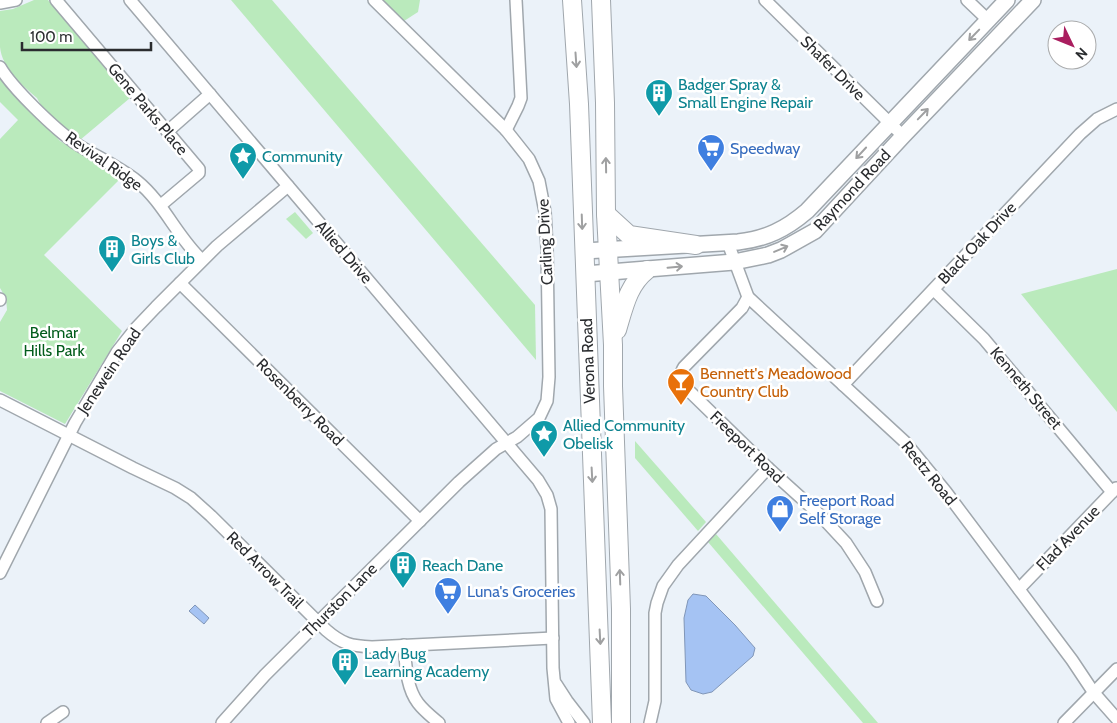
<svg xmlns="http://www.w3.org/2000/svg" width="1117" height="723" viewBox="0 0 1117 723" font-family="Cabin,sans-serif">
  <rect width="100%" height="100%" fill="#ebf2f9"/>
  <g fill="#baeabc">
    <path d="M34 0H48L130 98 80 140C66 128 45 115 37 98 22 85 2 68 0 47 0 35 0 23 0 11L13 9Z"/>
    <path d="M231 0H272L535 305 536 360Z"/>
    <path d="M383 0H420L418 12 404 21Z"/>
    <path d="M0 79 11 92 45 124 60 141 122 177 44 255 122 331 65 424 0 391V322L7 310 6 298 0 288V139L18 120 0 102Z"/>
    <path d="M295 212 313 233 306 239 286 219Z"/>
    <path d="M1117 269V412L1021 294Z"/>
    <path d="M635 441 706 522 698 531 635 458Z"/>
    <path d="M716 534 878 723H863L708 542Z"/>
  </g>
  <g fill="#a5c3f3" stroke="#8096b8">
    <path d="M693 594 706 596 735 625 755 648 753 656 712 692 703 694 691 690 686 682 684 618 688 600Z"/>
    <path d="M195 605 209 618 204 624 189 611Z"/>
  </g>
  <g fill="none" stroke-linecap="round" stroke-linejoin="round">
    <defs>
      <g id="minor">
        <path d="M56 0 199 169V173L161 205"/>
        <path d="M130 0 538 480 547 495 551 509 553 668 556 699 569 723"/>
        <path d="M765 0 903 136"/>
        <path d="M967 0 988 20"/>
        <path d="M0 3 16 0"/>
        <path d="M0 67C12 88 55 129 75 143 95 156 118 166 137 181 164 203 177 237 202 260"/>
        <path d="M506 130 518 106 521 98 516 0"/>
        <path d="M168 131 210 94"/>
        <path d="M728 243 748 297 905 442 946 492 1072 660 1094 693 1117 719"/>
        <path d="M180 283 420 521"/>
        <path d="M934 290 984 339 1112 492"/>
        <path d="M748 297 742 308 684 367C680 373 680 378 683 385L768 468 820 515 846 543 865 572 877 601"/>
        <path d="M0 299V300"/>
        <path d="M843 385 1080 134 1097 119 1117 109"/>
        <path d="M0 400 133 468 175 488 191 498 211 516 326 630C342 644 351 646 372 647L553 638"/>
        <path d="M0 573 75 423 117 352 136 328 156 307 217 246 288 186"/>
        <path d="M1019 589 1116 488"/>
        <path d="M404 645C406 665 406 687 418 703 424 711 432 717 439 723"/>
        <path d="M556 684 567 701 584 723"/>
        <path d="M47 723 63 712"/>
        <path d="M222 723 265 675 459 482 496 449 517 437 539 418 547 401 549 377 547 248 545 212 539 181 529 159 506 130 374 0"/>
        <path d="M650 723 655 701V613L657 603 663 586 678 565 768 468"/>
        <path d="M1064 723 1117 669"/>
      </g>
      <g id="major">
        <path d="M584 251 738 242C766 239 786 229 807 211L1007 0"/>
        <path d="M585 274 734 262 768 255 781 250 815 231 903 136 1033 0"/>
      </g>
      <g id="highway">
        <path d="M572 0 579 104 602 723"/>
        <path d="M601 0 605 103 606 214 613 345V386L621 609V723"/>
        <path d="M606 214 629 235 696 245"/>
        <path d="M617 330C624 307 628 285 647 270"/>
      </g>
    </defs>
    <use href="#minor" stroke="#a0a7ad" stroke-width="14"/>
    <use href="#major" stroke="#a0a7ad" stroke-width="18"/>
    <use href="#highway" stroke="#a0a7ad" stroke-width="20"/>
    <use href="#minor" stroke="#fff" stroke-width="11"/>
    <use href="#major" stroke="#fff" stroke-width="15"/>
    <use href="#highway" stroke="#fff" stroke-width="18"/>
  </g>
  <defs><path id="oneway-shaft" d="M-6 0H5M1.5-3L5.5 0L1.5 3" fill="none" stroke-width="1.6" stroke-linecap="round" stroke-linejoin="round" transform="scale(1.25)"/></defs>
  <g stroke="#9fa0a1">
    <use href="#oneway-shaft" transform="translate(974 35) rotate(134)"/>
    <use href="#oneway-shaft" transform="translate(576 60) rotate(86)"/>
    <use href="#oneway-shaft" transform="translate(923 114) rotate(-46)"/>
    <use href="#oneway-shaft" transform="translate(861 153) rotate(133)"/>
    <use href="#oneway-shaft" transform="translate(606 165) rotate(-91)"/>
    <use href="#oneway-shaft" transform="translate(582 222) rotate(88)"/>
    <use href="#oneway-shaft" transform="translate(781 249) rotate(-23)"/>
    <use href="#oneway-shaft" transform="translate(675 267) rotate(-5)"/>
    <use href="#oneway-shaft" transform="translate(592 475) rotate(87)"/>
    <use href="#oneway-shaft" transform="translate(620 577) rotate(-92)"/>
    <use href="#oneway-shaft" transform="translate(600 637) rotate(87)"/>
  </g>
  <defs>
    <symbol id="building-pin" viewBox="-11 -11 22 30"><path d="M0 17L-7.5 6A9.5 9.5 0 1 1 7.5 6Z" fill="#0f9aa8" stroke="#fff"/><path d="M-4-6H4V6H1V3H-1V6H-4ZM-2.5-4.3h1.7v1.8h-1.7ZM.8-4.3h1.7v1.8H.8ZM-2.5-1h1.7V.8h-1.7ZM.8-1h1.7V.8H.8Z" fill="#fff"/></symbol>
    <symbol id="supermarket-pin" viewBox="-11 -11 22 30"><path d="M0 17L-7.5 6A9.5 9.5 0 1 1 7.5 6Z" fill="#3f7fe0" stroke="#fff"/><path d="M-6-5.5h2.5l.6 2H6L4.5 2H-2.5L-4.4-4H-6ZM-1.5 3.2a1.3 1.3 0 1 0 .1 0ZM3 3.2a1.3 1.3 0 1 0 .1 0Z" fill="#fff"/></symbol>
    <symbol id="sight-pin" viewBox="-11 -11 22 30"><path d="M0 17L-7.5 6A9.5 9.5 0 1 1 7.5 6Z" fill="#0f9aa8" stroke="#fff"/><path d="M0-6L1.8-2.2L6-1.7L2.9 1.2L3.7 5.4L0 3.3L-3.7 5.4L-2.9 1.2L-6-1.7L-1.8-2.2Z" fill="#fff"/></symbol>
    <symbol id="bar-pin" viewBox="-11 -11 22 30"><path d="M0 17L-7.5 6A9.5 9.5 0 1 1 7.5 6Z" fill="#e8710a" stroke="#fff"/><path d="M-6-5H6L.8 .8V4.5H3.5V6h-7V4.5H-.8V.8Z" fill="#fff"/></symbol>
    <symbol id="shop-pin" viewBox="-11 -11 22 30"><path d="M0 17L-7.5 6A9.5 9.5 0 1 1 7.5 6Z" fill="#3f7fe0" stroke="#fff"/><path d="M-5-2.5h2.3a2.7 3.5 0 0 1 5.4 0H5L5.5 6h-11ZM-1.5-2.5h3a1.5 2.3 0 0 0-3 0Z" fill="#fff"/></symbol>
  </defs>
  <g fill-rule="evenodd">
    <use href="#building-pin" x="643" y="77" width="32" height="43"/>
    <use href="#supermarket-pin" x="695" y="132" width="32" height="43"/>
    <use href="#sight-pin" x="227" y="140" width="32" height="43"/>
    <use href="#building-pin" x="96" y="233" width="32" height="43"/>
    <use href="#bar-pin" x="665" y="366" width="32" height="43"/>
    <use href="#sight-pin" x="528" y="418" width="32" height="43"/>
    <use href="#shop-pin" x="764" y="493" width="32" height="43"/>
    <use href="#building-pin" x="387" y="549" width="32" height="43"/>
    <use href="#supermarket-pin" x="432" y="575" width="32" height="43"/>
    <use href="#building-pin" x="329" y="646" width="32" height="43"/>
  </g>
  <g text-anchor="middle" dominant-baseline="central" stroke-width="5" stroke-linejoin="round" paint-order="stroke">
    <g font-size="16" fill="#2a2c2f" stroke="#fff">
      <text transform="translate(833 68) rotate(45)">Shafer Drive</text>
      <text transform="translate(148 109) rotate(50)">Gene Parks Place</text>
      <text transform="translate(104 161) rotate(35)">Revival Ridge</text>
      <text transform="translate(852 190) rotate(-47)">Raymond Road</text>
      <text transform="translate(545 242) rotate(-93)">Carling Drive</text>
      <text transform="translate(977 243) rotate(-47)">Black Oak Drive</text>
      <text transform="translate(344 252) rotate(49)">Allied Drive</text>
      <text transform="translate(588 361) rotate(-92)">Verona Road</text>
      <text transform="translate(109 371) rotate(-56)">Jenewein Road</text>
      <text transform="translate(1026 388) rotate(50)">Kenneth Street</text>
      <text transform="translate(300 402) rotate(45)">Rosenberry Road</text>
      <text transform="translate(747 447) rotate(44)">Freeport Road</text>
      <text transform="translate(929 473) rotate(51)">Reetz Road</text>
      <text transform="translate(1068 538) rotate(-46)">Flad Avenue</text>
      <text transform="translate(265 570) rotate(45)">Red Arrow Trail</text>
      <text transform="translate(340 600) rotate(-45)">Thurston Lane</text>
    </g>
    <g font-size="16" fill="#0d838f" stroke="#fff" text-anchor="start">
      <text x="678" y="84">Badger Spray &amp;<tspan x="678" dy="18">Small Engine Repair</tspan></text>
      <text x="262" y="156">Community</text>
      <text x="131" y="240">Boys &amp;<tspan x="131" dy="18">Girls Club</tspan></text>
      <text x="563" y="425">Allied Community<tspan x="563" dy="18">Obelisk</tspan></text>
      <text x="422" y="565">Reach Dane</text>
      <text x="364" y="653">Lady Bug<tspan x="364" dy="18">Learning Academy</tspan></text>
    </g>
    <g font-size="16" fill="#366cbe" stroke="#fff" text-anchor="start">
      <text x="730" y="148">Speedway</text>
      <text x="799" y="500">Freeport Road<tspan x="799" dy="18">Self Storage</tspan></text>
      <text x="467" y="591">Luna's Groceries</text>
    </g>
    <g font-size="16" fill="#025c1b" stroke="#fff">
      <text x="54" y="332">Belmar<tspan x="54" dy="18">Hills Park</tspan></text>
    </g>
    <g font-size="16" fill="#c56008" stroke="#fff" text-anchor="start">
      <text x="700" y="373">Bennett's Meadowood<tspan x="700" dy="18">Country Club</tspan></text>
    </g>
  </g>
  <g transform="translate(1072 45) rotate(133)"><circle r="24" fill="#ffffff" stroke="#aaabac"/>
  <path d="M0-4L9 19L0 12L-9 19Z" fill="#aa1e5f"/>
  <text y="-8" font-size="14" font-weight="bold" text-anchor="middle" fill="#2a2c2f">N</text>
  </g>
  <path d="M22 42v8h129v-8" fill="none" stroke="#2a2c2f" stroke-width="2.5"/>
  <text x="30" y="42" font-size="15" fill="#2a2c2f" stroke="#ffffff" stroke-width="4" paint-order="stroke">100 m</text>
</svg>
